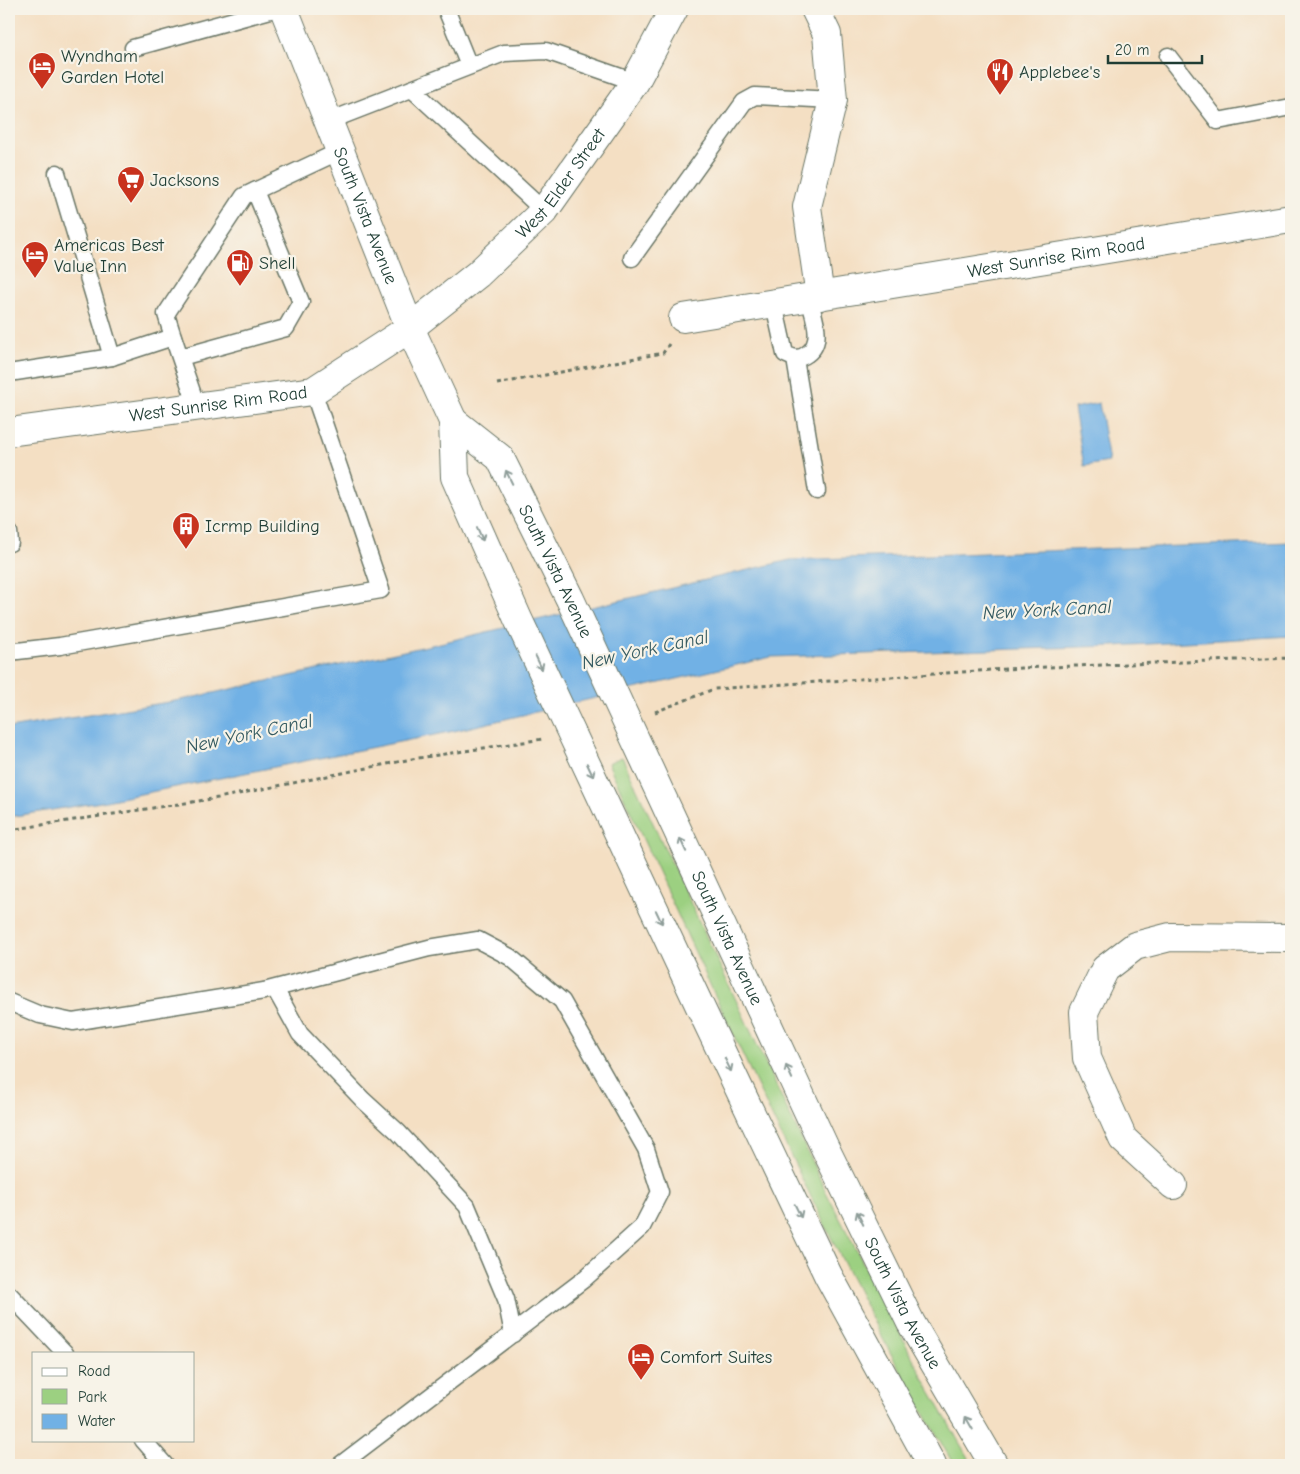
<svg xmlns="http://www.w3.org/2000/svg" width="1300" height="1474" viewBox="0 0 1300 1474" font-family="'Comic Neue',sans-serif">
  <rect width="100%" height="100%" fill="#f7f3e8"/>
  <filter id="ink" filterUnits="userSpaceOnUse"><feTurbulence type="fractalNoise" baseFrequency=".02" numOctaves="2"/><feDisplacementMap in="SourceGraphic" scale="10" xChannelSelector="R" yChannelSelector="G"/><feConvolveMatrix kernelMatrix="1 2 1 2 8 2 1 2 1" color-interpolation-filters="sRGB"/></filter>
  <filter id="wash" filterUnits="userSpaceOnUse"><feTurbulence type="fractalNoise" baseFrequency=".0096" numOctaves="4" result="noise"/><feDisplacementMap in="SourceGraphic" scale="20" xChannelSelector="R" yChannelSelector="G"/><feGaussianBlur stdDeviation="1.12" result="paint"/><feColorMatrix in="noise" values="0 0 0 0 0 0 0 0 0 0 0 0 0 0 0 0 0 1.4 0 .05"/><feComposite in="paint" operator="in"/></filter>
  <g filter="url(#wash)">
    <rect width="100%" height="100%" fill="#f4dfc3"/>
    <path fill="#9cd081" stroke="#5e865a" d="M622 757 826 1192 928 1387 972 1465H954C925 1415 896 1365 870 1314 776 1133 693 947 608 763Z"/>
    <g fill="#71b1e5" stroke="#48778c">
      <path d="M1099 403 1109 462 1084 466 1074 408Z"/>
      <path d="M1291 542V636L1114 646 771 657 454 731 101 802 9 817V728L181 700 436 644 790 560Z"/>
    </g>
  </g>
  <g filter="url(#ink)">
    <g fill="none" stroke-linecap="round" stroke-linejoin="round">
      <defs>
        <g id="lane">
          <path d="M446 9 469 66"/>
          <path d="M133 48 274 9"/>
          <path d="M1168 56 1218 121 1291 107"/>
          <path d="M412 89 544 211"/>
          <path d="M329 121 504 53 546 51 635 82"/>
          <path d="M632 258 744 102 755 96 833 100"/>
          <path d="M774 304 785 354C793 358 799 360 807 354 825 342 813 315 809 298"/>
          <path d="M112 357 173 337"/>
          <path d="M181 357 286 328 301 302 255 191"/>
          <path d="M795 359 817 491"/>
          <path d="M9 373 112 357 57 173"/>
          <path d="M197 407C187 376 175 345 166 314L244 196 340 151"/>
          <path d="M9 532 10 543H9"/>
          <path d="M9 652 60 646 381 590 313 391"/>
          <path d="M275 989 300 1034 363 1100 398 1132 467 1206 506 1299 513 1334"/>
          <path d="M9 1002 40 1015 73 1022 264 991 429 948 478 940 510 957 562 1001 646 1149 660 1192 642 1227 583 1280 340 1465"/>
          <path d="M9 1294 65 1353"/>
          <path d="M143 1440 165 1465"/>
        </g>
        <g id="street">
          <path d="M815 9 827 34 833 100 807 207 820 296"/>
          <path id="s1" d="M683 318 1291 219"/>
          <path id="s2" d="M9 432 313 391 410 328"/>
          <path d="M1173 1185 1123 1139 1087 1058 1084 1012 1105 969 1135 946 1170 937 1291 938"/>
        </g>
        <g id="secondary">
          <path id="s3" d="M410 328 478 274 544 211 635 82 674 9"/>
        </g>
        <g id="primary">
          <path id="s4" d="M284 9 410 328 453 421 455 477 518 619 703 1013 828 1275 932 1465"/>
          <path id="s5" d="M453 421 500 458 570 599 825 1148 911 1323 994 1465"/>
        </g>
      </defs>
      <use href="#lane" stroke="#6a7666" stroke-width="19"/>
      <use href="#street" stroke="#6a7666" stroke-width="30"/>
      <use href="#secondary" stroke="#6a7666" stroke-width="30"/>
      <use href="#primary" stroke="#6a7666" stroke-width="30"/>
      <g stroke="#6a7666" stroke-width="3" stroke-dasharray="4 4" stroke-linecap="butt">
        <path d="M497 384 663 353 669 344"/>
        <path d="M655 712 714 689 1021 668 1291 658"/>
        <path d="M9 830 218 798 412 759 543 739"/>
      </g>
      <use href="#lane" stroke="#fff" stroke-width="16"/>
      <use href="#street" stroke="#fff" stroke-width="28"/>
      <use href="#secondary" stroke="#fff" stroke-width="28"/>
      <use href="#primary" stroke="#fff" stroke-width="28"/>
    </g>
    <defs><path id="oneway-shaft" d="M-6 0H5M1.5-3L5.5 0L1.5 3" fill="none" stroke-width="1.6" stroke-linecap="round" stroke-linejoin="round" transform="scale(1.25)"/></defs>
    <g stroke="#8f9e9a">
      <use href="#oneway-shaft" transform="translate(509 477) rotate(-116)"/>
      <use href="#oneway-shaft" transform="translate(480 534) rotate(66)"/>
      <use href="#oneway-shaft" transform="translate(539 663) rotate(65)"/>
      <use href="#oneway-shaft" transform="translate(590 770) rotate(65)"/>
      <use href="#oneway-shaft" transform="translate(683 845) rotate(-115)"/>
      <use href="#oneway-shaft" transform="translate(659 917) rotate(65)"/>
      <use href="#oneway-shaft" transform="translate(728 1065) rotate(64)"/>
      <use href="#oneway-shaft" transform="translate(789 1072) rotate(-115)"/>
      <use href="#oneway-shaft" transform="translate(798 1211) rotate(64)"/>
      <use href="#oneway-shaft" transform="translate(860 1218) rotate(-116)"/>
      <use href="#oneway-shaft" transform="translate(969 1423) rotate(-120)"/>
    </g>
  </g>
  <defs>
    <symbol id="hotel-pin" viewBox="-11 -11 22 30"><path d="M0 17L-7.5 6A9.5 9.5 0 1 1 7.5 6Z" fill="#c8321e" stroke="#f7f3e8"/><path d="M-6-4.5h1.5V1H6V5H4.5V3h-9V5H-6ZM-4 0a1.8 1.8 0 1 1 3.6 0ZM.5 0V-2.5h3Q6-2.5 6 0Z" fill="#fff"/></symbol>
    <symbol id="restaurant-pin" viewBox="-11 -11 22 30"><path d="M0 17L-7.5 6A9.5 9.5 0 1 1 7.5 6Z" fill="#c8321e" stroke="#f7f3e8"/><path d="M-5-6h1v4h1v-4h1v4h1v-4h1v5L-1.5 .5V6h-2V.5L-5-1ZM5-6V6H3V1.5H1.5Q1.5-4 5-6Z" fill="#fff"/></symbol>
    <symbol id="supermarket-pin" viewBox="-11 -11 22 30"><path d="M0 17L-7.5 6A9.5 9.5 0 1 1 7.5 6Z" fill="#c8321e" stroke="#f7f3e8"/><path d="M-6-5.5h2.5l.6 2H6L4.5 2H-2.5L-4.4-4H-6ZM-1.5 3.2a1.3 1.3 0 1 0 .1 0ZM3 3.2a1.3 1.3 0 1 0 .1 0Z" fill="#fff"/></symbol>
    <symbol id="fuel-pin" viewBox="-11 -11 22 30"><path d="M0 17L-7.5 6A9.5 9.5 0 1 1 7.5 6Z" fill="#c8321e" stroke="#f7f3e8"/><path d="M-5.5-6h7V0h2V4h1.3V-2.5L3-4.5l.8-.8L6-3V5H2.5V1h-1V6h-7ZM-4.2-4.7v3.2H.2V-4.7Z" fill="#fff"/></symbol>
    <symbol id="building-pin" viewBox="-11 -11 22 30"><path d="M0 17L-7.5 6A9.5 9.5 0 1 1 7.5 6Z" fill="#c8321e" stroke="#f7f3e8"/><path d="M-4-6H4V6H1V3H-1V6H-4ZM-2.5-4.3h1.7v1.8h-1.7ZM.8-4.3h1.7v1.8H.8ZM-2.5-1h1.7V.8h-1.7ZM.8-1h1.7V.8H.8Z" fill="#fff"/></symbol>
  </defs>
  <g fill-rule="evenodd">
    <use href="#hotel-pin" x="26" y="50" width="32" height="43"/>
    <use href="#restaurant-pin" x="984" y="56" width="32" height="43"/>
    <use href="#supermarket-pin" x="115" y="164" width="32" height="43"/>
    <use href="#hotel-pin" x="19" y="239" width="32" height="43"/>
    <use href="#fuel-pin" x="224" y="247" width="32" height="43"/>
    <use href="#building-pin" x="170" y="510" width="32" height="43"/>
    <use href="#hotel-pin" x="625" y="1341" width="32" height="43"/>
  </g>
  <g text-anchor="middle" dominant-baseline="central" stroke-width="4.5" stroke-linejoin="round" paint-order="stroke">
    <g font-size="18" fill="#1f3d34" stroke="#f7f3e8" text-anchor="start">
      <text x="61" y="56">Wyndham<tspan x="61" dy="21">Garden Hotel</tspan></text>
      <text x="1019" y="72">Applebee's</text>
      <text x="150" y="180">Jacksons</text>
      <text x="54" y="245">Americas Best<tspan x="54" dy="21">Value Inn</tspan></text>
      <text x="259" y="263">Shell</text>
      <text x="205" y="526">Icrmp Building</text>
      <text x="660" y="1357">Comfort Suites</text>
    </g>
    <g font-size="18" fill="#1f3d34" stroke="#f7f3e8">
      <text stroke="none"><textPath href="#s3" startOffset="210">West Elder Street</textPath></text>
      <text stroke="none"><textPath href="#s4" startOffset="222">South Vista Avenue</textPath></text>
      <text stroke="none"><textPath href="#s1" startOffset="378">West Sunrise Rim Road</textPath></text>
      <text stroke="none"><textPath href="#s2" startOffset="211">West Sunrise Rim Road</textPath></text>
      <text stroke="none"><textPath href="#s5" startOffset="186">South Vista Avenue</textPath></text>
      <text stroke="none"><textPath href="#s5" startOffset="591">South Vista Avenue</textPath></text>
      <text stroke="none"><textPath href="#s5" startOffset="996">South Vista Avenue</textPath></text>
    </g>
    <g font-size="19" font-style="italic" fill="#345a60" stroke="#f7f3e8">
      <text transform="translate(1047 610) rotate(-3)">New York Canal</text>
      <text transform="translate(645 650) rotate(-12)">New York Canal</text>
      <text transform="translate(249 734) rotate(-12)">New York Canal</text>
    </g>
  </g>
  <rect width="1300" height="1474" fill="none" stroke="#f7f3e8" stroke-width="30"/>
  <rect x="32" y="1352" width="162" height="90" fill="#f7f3e8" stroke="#a1aaa0"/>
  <rect x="42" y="1368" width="25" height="8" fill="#ffffff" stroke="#a1aaa0"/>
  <text x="78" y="1376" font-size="15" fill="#1f3d34">Road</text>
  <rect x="42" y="1389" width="25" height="15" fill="#9cd081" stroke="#a1aaa0"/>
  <text x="78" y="1402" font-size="15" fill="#1f3d34">Park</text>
  <rect x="42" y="1414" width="25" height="15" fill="#71b1e5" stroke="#a1aaa0"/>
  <text x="78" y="1426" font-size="15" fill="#1f3d34">Water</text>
  <path d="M1108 55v8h94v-8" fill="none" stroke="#1f3d34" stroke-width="2.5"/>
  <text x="1115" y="55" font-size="15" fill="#1f3d34" stroke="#f7f3e8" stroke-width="4" paint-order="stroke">20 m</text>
</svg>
